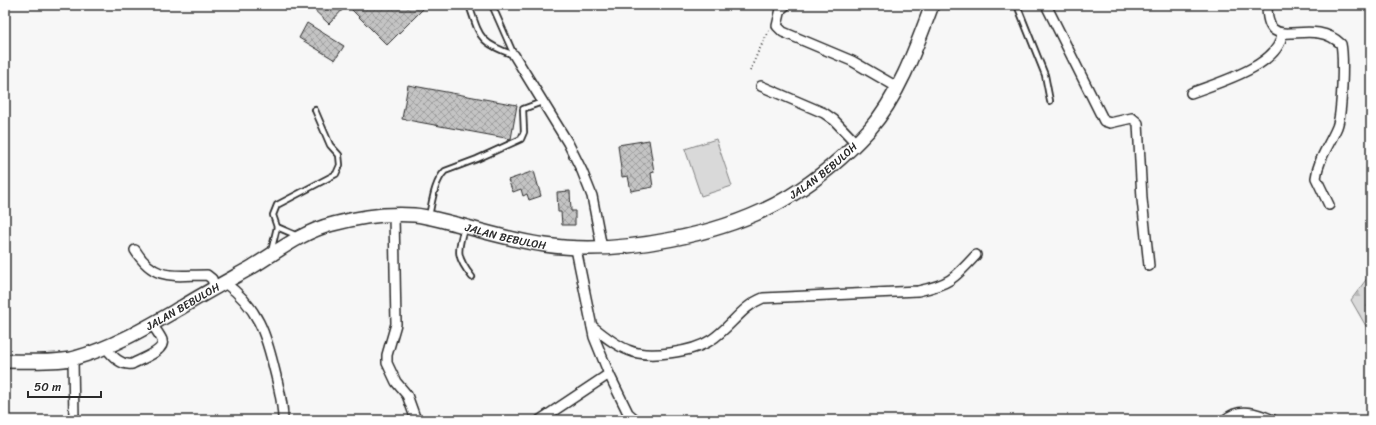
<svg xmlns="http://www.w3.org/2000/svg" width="1376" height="425" viewBox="0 0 1376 425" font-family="Sriracha,sans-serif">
  <defs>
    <pattern id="forest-firs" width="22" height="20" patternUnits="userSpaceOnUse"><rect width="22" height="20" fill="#d9d9d9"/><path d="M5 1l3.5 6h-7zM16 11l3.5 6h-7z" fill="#bababa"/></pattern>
    <pattern id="building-cross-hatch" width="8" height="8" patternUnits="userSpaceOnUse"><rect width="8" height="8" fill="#c4c4c4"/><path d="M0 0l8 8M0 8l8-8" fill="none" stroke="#9f9f9f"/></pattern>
  </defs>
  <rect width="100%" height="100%" fill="#f7f7f7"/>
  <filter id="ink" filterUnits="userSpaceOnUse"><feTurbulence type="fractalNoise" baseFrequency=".025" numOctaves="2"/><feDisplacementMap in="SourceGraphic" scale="8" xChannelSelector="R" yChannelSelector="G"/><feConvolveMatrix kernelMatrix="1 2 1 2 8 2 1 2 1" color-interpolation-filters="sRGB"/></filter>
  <g filter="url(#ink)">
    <path fill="url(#forest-firs)" stroke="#828282" d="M1371 273V335L1351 300Z"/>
    <path fill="#d9d9d9" stroke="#828282" d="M716 139 732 186 701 196 685 149Z"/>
    <g fill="url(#building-cross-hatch)" stroke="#2b2b2b">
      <path d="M309 5H427L387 45 347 5 329 24Z"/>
      <path d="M307 23 344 46 335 60 299 38Z"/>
      <path d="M408 85 517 105 511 139 402 119Z"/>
      <path d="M649 140 654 172 651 173 653 187 631 191 628 176 622 177 618 145Z"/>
      <path d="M534 171 541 196 529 200 527 194 523 196 521 189 513 192 508 180Z"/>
      <path d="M570 191 571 211H575V225H562L561 212H558L557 192Z"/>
    </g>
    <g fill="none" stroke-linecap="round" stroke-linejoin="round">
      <defs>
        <g id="service">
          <path d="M469 5C480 37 479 43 514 55"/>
          <path d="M492 5 514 55"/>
          <path d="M1017 5 1045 75 1050 101"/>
          <path d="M429 216C432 203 434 182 445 171L477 159 521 139 524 132 523 109 542 102"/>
          <path d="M277 227 298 236"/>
          <path d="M464 228C457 251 456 257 472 277"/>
          <path d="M271 252 277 227 273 215 277 205 336 174 340 165 339 155 330 145 315 110"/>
        </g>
        <g id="minor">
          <path d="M786 5 781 9 777 26 783 32 852 61 897 87"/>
          <path d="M1046 5 1104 121 1110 123 1132 118 1138 123 1142 199 1149 266"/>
          <path d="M1267 5C1267 12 1268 24 1273 29 1286 41 1317 21 1341 44 1344 58 1342 114 1337 127 1330 144 1318 159 1316 178L1329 205"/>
          <path d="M514 55 568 143 582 171 592 196 602 248"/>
          <path d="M761 86 824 113 834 120 856 143"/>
          <path d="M1191 93C1217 83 1279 66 1282 34"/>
          <path d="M394 215 396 324 387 355V363L396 382 407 395 416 420"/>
          <path d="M576 249 594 337 609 374 628 413 636 420"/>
          <path d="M135 250C155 282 174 275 207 275L212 279 215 288"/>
          <path d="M225 283C258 307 266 334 275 372 279 388 283 403 283 420"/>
          <path d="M592 326C603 335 615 345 628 350 648 359 693 352 711 340 730 328 742 306 763 298L918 291C950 284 954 279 976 255"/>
          <path d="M105 347C112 355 120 366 132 364 139 360 166 351 162 340 160 335 155 329 152 324"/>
          <path d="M73 359 74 420"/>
          <path d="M540 420 609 374"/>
          <path d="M1225 420C1239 407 1257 413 1273 420"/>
        </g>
        <g id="secondary">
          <path id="s1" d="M5 361C24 361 57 363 75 358 114 347 147 327 182 307 205 293 229 280 252 267 278 251 304 231 333 224 359 217 387 213 414 215 428 216 442 221 456 224 485 232 515 241 545 245 619 256 727 235 790 196 818 179 847 154 869 130 899 96 916 48 932 5"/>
        </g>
      </defs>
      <use href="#service" stroke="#2b2b2b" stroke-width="8"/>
      <use href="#minor" stroke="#2b2b2b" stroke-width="12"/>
      <use href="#secondary" stroke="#2b2b2b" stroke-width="16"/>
      <path stroke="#2b2b2b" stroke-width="2" stroke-dasharray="1 3" stroke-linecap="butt" d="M750 71 758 52 769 31"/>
      <use href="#service" stroke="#fff" stroke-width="4.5"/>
      <use href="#minor" stroke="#fff" stroke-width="9"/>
      <use href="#secondary" stroke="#fff" stroke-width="13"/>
    </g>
  </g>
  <g text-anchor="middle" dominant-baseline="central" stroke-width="4" stroke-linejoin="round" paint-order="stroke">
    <g font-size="11" fill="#2b2b2b" stroke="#fff">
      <text stroke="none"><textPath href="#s1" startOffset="874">JALAN BEBULOH</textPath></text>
      <text stroke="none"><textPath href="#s1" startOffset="538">JALAN BEBULOH</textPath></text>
      <text stroke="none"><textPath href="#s1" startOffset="190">JALAN BEBULOH</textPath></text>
    </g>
  </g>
  <rect width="1376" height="425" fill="none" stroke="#fff" stroke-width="20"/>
  <rect x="10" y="10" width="1356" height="405" fill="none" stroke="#2b2b2b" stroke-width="1.5" filter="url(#ink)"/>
  <path d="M28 391v6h73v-6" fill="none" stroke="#2b2b2b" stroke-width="2"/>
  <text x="34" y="391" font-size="12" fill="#2b2b2b" stroke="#ffffff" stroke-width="3" paint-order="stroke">50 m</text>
</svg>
